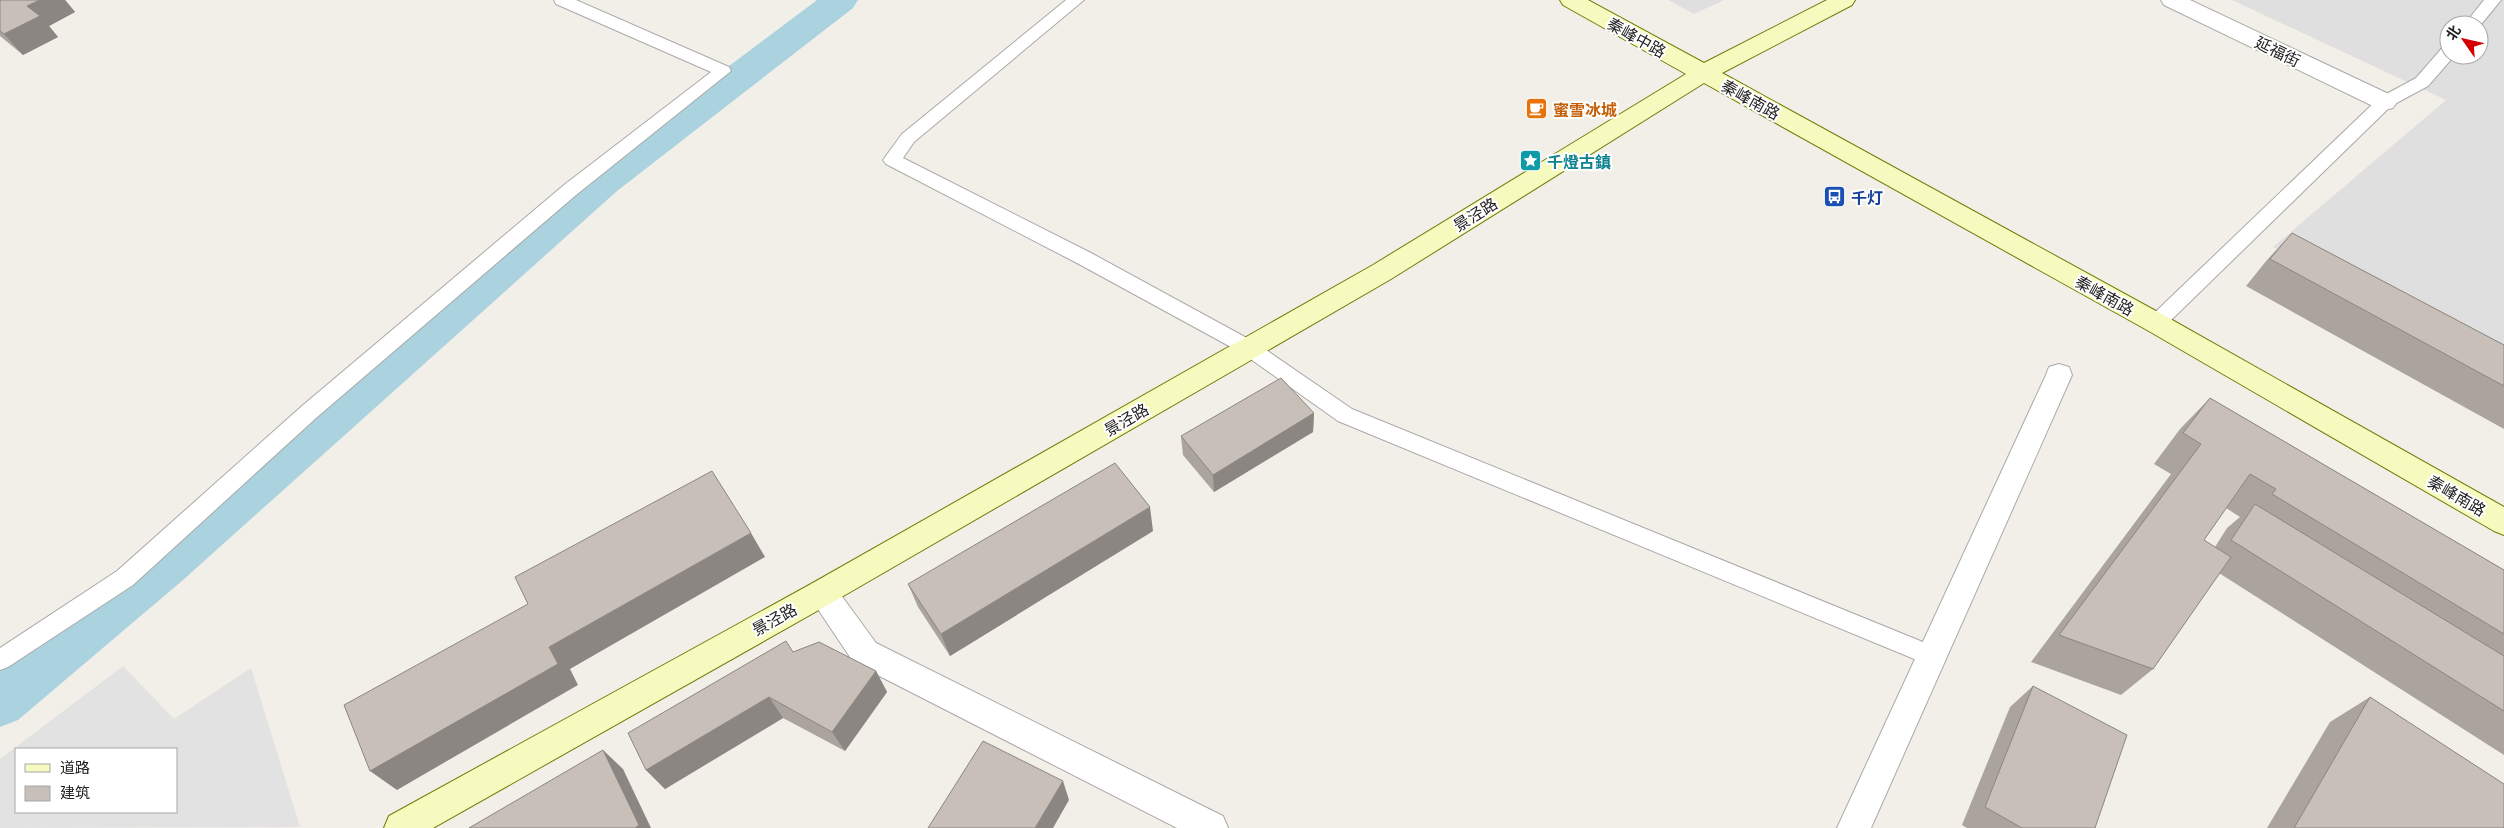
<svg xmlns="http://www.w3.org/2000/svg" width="2504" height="828" viewBox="0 0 2504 828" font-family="Lato,'Noto Sans SC',sans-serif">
  <rect width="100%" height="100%" fill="#f2efe9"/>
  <g fill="#e0dfdf" fill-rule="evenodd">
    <path d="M1668 0H1724L1694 14Z"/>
    <path d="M2232 0H2504V370L2273 247 2446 100ZM2449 25H2479V55H2449Z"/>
  </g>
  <path fill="#e2e2e2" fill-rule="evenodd" d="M123 666 174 719 251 668 300 827 0 828V759ZM16 749H176V812H16Z"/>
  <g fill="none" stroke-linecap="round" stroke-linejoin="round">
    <path fill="#aad3df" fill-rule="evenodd" d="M817 0H858L853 8 617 191 183 580 18 720 0 727V671L149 550 589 171Z"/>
    <defs>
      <g id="lane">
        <path d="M554 0H576L729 67 731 71 576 195 316 418 133 585 8 667 0 670V648L117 571 302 406 564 185 711 72 556 4Z"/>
        <path d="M1066 0H1084L914 142 903 158 1091 253 1256 343 1352 409 1940 649 1943 656 1940 663 1932 666 1924 663 1338 421 1242 353 1077 263 886 164 883 160 902 134Z"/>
        <path d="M2484 0H2501L2479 27V25H2464Z"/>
        <path d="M2449 46V55H2455L2428 86 2391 106 2163 328 2156 330 2149 328 2146 323 2149 318 2379 98 2416 78 2443 47Z"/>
      </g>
      <g id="street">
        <path d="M2161 0H2190L2393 96 2397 102 2393 108 2385 110 2377 108 2164 5Z"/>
        <path d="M2059 364 2069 367 2072 375 1871 828H1837L2046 375 2049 367Z"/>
        <path d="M822 580 833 584 876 643 1223 816 1228 828H1177L854 663 807 593 811 584Z"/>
      </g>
      <path id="secondary" d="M1560 0H1588L1704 63 1827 0H1855L1852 5 1722 73 2165 316 2504 507V535L2494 531 2147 330 1704 83 1391 279 833 602 433 828H384L389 816 811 584 1373 265 1686 74 1563 5Z"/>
    </defs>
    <use href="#lane" stroke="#a9a9a9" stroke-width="2"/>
    <use href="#street" stroke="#a9a9a9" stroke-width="2"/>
    <use href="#secondary" stroke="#707d05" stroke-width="2"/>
    <use href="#lane" fill="#fff" fill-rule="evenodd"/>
    <use href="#street" fill="#fff" fill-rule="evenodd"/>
    <use href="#secondary" fill="#f7fabf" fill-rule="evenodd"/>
  </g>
  <g fill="#aba49e" fill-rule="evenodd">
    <path d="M0 0H65L75 12 49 26 58 37 23 55 0 36Z"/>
    <path d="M2292 233 2504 345V429L2246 286 2267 260Z"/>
    <path d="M2210 398 2504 570V755L2219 573 2153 669 2121 695 2031 662 2171 474 2154 464 2180 429ZM2226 508 2240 517 2227 528 2215 547 2204 540Z"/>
    <path d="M1314 413 1313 432 1214 492 1183 455 1181 436Z"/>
    <path d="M1153 531 950 656 918 607 908 584Z"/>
    <path d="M793 652 876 671 887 692 845 751 783 718 665 789 646 770Z"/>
    <path d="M2033 686 2095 828H1967L1962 825 2010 707Z"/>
    <path d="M2370 697 2504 828H2267L2330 722Z"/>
  </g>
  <g fill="#8b8681">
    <path d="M40 0H65L75 12 49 26 58 37 23 55 4 34 27 6Z"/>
    <path d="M1314 413 1313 432 1214 492 1213 475Z"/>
    <path d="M1150 507 1153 531 950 656 941 634Z"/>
    <path d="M751 533 765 557 570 669 578 685 397 790 370 771 549 647Z"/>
    <path d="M876 671 887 692 845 751 832 732Z"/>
    <path d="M769 697 783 718 665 789 646 770Z"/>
    <path d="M603 750 623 769 651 828H635Z"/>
    <path d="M1063 781 1069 800 1053 828H1035Z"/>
  </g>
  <g fill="#c7bfb8" stroke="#8b8681">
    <path d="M0 0H40L27 6 40 16 4 34 0 31Z"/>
    <path d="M2292 233 2504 345V386L2270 259Z"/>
    <path d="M1281 378 1314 413 1213 475 1181 436Z"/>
    <path d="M2210 398 2504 570V634L2272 494 2276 489 2250 474 2204 540 2231 557 2153 669 2059 635 2201 444 2183 433Z"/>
    <path d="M1115 463 1150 507 941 634 908 584Z"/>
    <path d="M712 471 751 533 549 647 558 664 370 771 344 705 528 604 515 577Z"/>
    <path d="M2255 504 2504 656V711L2231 540Z"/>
    <path d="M786 641 793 652 819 642 876 671 832 732 769 697 646 770 628 733Z"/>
    <path d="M2033 686 2127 735 2095 828H2022L1985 807Z"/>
    <path d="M2370 697 2504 784V828H2294Z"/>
    <path d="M983 741 1063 781 1035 828H928Z"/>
    <path d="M603 750 639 825 635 828H469Z"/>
  </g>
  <defs>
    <symbol id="cafe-square" viewBox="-11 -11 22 22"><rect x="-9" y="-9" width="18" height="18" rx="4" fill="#e8710a" stroke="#fff"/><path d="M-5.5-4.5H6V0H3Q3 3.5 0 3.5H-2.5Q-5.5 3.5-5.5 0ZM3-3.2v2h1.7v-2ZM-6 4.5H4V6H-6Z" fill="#fff"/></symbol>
    <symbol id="sight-square" viewBox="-11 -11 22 22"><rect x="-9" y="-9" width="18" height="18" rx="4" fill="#0f9aa8" stroke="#fff"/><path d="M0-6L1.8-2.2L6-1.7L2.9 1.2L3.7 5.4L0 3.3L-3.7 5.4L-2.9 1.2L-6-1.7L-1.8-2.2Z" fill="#fff"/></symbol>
    <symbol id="bus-square" viewBox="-11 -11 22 22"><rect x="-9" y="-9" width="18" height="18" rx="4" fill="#1a4fb4" stroke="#fff"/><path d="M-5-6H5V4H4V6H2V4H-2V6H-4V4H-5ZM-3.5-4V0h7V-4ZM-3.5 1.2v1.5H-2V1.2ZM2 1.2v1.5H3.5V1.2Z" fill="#fff"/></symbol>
  </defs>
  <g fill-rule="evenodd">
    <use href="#cafe-square" x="1524" y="96" width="25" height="25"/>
    <use href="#sight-square" x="1518" y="148" width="25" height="25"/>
    <use href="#bus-square" x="1822" y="184" width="25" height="25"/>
  </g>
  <g text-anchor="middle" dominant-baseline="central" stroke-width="4" stroke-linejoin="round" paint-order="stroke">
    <g font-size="16" fill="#222" stroke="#fff">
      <text transform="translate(1637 37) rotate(29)">秦峰中路</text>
      <text transform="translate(2278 51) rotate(26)">延福街</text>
      <text transform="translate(1751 99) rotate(29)">秦峰南路</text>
      <text transform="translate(1475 214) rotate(-32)">景泾路</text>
      <text transform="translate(2105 295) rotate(29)">秦峰南路</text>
      <text transform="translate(1126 419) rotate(-30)">景泾路</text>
      <text transform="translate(2457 495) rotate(30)">秦峰南路</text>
      <text transform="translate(774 619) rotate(-29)">景泾路</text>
    </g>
    <g font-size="16" font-weight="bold" fill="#c56008" stroke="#fff" text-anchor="start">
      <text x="1553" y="109">蜜雪冰城</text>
    </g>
    <g font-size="16" font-weight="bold" fill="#0d838f" stroke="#fff" text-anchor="start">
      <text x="1547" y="161">千燈古鎮</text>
    </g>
    <g font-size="16" font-weight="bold" fill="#164399" stroke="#fff" text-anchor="start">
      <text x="1851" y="197">千灯</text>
    </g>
  </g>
  <rect x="15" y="748" width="162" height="65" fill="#ffffff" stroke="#a7a7a7"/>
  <rect x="25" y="764" width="25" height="8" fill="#f7fabf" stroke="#a7a7a7"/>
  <text x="60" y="773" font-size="15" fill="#222222">道路</text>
  <rect x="25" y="786" width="25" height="15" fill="#c7bfb8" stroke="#a7a7a7"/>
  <text x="60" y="798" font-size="15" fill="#222222">建筑</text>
  <g transform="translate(2464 40) rotate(304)"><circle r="24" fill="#ffffff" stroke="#a7a7a7"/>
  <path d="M0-4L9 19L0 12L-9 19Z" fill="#d40000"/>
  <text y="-8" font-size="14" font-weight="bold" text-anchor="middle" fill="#222222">北</text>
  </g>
</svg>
